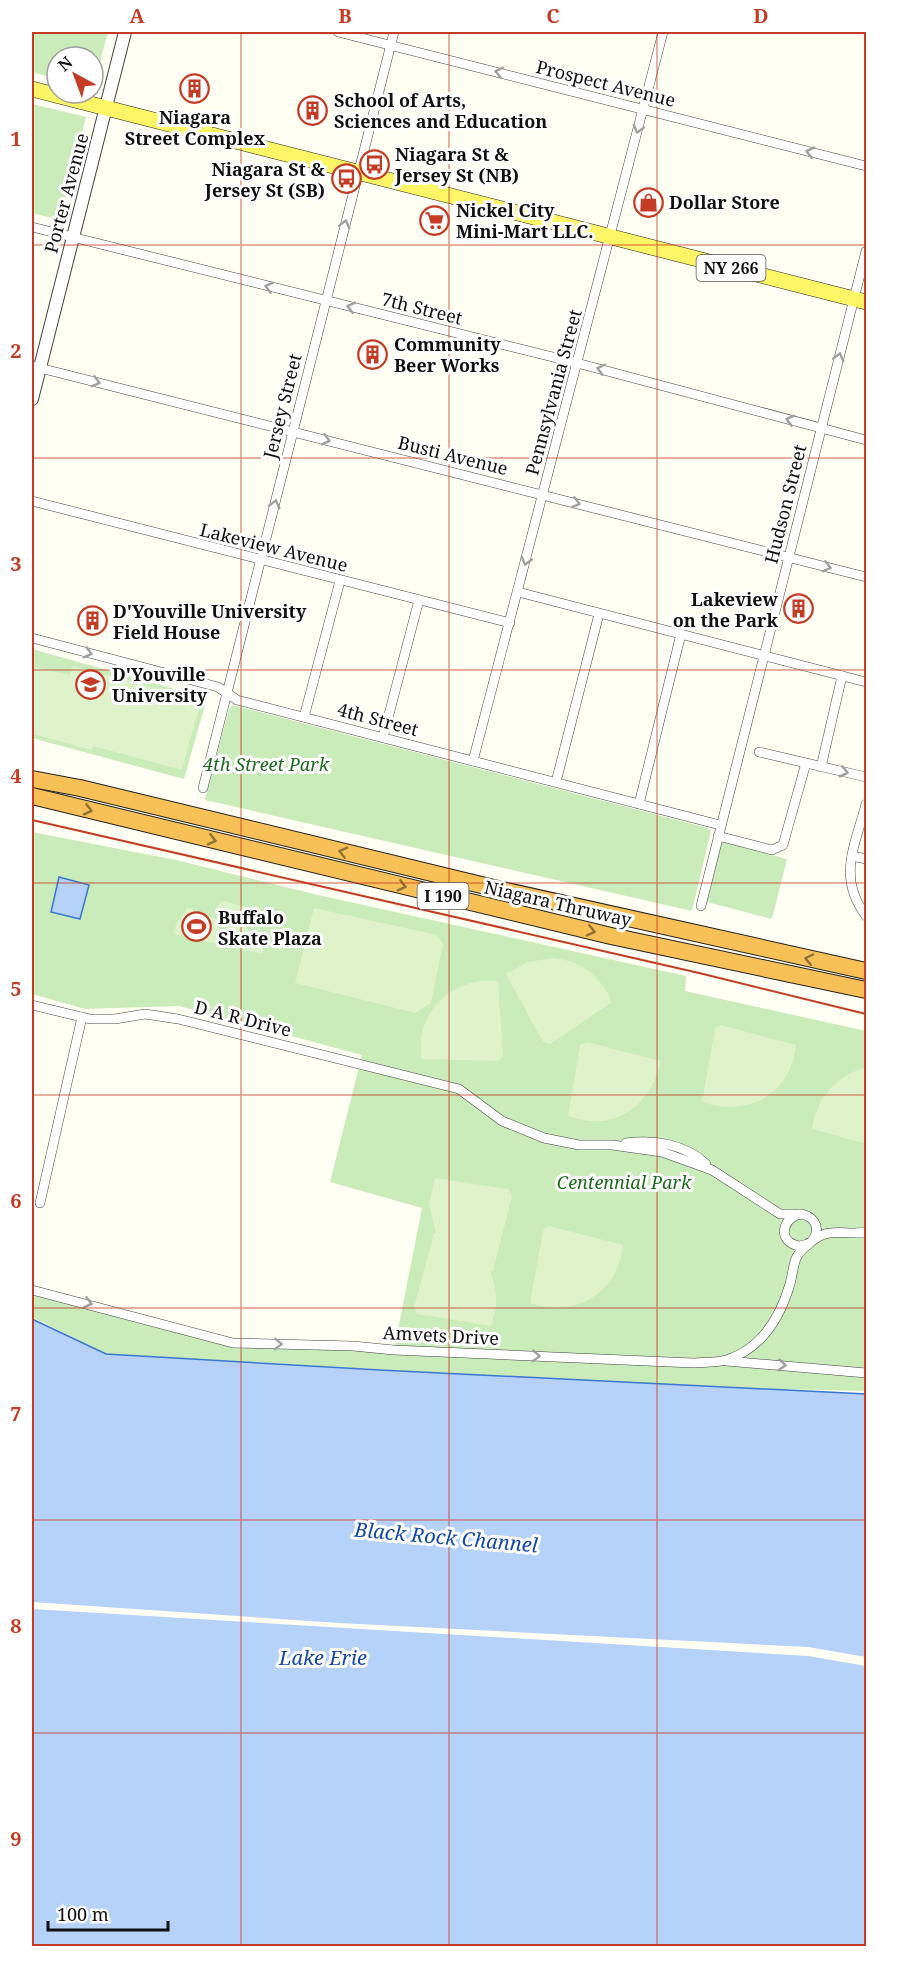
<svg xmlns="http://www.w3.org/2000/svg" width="898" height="1978" viewBox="0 0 898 1978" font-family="'Noto Serif',serif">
  <rect width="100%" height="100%" fill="#fffff3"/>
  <g fill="#caebba">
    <path d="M32 32H108L93 88V57H57V79L32 72Z"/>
    <path d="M32 104 86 117 60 220 32 213Z"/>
    <path d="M32 649 207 698 184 779 32 738Z"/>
    <path d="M233 705 708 828 711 831 692 911 205 800 229 709Z"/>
    <path d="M32 832 176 860 318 895 686 976 685 991 866 1031V1391L691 1387 106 1354 32 1317V1290L233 1343 394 1350 422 1208 330 1182 362 1055 179 1006 85 1009 32 994Z"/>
    <path d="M722 842 787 859 772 919 707 902Z"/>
  </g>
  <g fill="#def2cc">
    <path d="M73 666 201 700 182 770 93 746 92 750 32 734V682L35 667 70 675Z"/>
    <path d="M224 901 253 909V914L244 924 264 948 262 954 174 934 176 924 187 908 193 909 200 922H206L209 916 216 919 219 930 224 931 229 924 216 910 220 902Z"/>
    <path d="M314 908 437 935 443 944 431 1003 415 1013 295 983Z"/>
    <path d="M552 958C580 960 601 976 612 1002L550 1044 543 1042 506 974 528 962Z"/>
    <path d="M480 981H498L503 1056 498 1061 421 1059C416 1019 441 987 480 981Z"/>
    <path d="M721 1025 796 1045C791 1094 748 1118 702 1102L715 1029Z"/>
    <path d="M587 1042 661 1061C650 1107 615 1133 568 1116L580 1045Z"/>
    <path d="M866 1068V1144L812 1129C816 1099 836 1074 866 1068Z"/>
    <path d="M435 1178 508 1189 512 1196 493 1271H490C498 1290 498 1307 491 1326L417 1314 414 1307 434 1233H436L429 1204Z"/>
    <path d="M549 1226 623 1245C619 1293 574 1319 530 1303L543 1230Z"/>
  </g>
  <g fill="#b6d2f8" stroke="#3a77d1" stroke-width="1.5">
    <path d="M59 877 89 885 80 919 51 912Z"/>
    <path d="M32 1319 106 1354 380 1370 866 1394V1946H32Z"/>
  </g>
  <path fill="#fffff3" d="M32 1602 339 1623 808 1647 866 1657V1666L808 1656 32 1609Z"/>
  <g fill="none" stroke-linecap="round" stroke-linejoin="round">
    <defs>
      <g id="minor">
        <path d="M338 32 866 166"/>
        <path d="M32 227 577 363 866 440"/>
        <path d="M32 366 866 577"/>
        <path d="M32 501 510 623"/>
        <path d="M518 592 866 682"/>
        <path d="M32 638 218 687 237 700 720 825"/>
        <path d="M304 717 340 581"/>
        <path d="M383 737 419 600"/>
        <path d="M759 752 866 777"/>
        <path d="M473 761 663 32"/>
        <path d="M821 767 842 676"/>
        <path d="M556 782 599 614"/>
        <path d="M203 788 394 32"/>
        <path d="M639 804 681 634"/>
        <path d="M866 804C855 846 837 877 866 916"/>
        <path d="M718 836 772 850 783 845 806 763"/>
        <path d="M852 856 866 859"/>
        <path d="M701 906 866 251"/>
        <path d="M32 1005 90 1019H115L145 1014 178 1019 459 1089 502 1121 544 1138 579 1145H612L662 1152 712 1170 780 1214H800"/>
        <path d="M626 1143C654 1139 685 1144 706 1164"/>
        <path d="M40 1203 82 1017"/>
        <path d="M811 1242C821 1231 817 1218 802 1214 785 1215 776 1238 795 1245 807 1249 814 1237 825 1234 836 1230 853 1235 866 1232"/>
        <path d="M32 1290 233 1343 353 1346 394 1350 693 1363C703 1362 716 1363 726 1360 761 1349 780 1318 790 1284 795 1265 792 1256 809 1244"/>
        <path d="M726 1361 866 1373"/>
      </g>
      <path id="tertiary" d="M32 399 125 32"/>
      <path id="primary" d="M32 89 866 302"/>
      <g id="motorway">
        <path d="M32 779 80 788 502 890 866 971"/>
        <path d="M32 796 611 936 866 990"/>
      </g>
    </defs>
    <use href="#minor" stroke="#434343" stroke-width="10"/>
    <use href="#tertiary" stroke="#434343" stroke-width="14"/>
    <use href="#primary" stroke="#212121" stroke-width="16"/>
    <use href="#motorway" stroke="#212121" stroke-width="18"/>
    <use href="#minor" stroke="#fff" stroke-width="9"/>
    <use href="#tertiary" stroke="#fff" stroke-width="12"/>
    <use href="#primary" stroke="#fcf566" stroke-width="15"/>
    <use href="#motorway" stroke="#f8c158" stroke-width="16"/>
    <path stroke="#c53b23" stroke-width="2" d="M32 820 699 973 866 1014"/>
  </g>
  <defs><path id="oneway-chevron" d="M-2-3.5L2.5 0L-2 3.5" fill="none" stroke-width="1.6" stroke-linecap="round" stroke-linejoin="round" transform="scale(1.5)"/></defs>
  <g stroke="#9f9f9f">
    <use href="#oneway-chevron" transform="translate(499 72) rotate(-166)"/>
    <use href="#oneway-chevron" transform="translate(638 129) rotate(105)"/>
    <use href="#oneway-chevron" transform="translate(810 152) rotate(-166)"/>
    <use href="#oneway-chevron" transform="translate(345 224) rotate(-76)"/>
    <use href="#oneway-chevron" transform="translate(269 287) rotate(-166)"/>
    <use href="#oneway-chevron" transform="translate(351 307) rotate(-166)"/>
    <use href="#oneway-chevron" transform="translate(839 357) rotate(-76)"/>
    <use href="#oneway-chevron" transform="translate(601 369) rotate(-165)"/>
    <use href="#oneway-chevron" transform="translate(96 382) rotate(14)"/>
    <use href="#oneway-chevron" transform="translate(790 420) rotate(-165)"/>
    <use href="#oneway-chevron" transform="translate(326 440) rotate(14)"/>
    <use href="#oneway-chevron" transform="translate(576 503) rotate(14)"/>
    <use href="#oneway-chevron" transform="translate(275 504) rotate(-76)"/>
    <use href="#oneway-chevron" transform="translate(526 561) rotate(105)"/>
    <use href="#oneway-chevron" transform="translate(827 567) rotate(15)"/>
    <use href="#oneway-chevron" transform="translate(88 653) rotate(15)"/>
    <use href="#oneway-chevron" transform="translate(844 772) rotate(13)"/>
    <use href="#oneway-chevron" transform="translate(88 1303) rotate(14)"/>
    <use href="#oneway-chevron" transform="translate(278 1344) rotate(2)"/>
    <use href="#oneway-chevron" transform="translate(536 1356) rotate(2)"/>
    <use href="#oneway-chevron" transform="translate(782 1365) rotate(5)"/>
  </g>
  <g stroke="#907138">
    <use href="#oneway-chevron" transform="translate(88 810) rotate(14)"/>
    <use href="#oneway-chevron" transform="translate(212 840) rotate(14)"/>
    <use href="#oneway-chevron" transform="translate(343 852) rotate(-166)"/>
    <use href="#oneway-chevron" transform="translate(402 886) rotate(14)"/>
    <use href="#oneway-chevron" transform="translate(591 931) rotate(13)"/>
    <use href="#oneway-chevron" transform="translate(809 959) rotate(-168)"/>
  </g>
  <path fill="none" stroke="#c53b23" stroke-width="1.5" stroke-opacity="0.55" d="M241 32V1946M449 32V1946M657 32V1946M32 245H866M32 458H866M32 670H866M32 883H866M32 1095H866M32 1308H866M32 1520H866M32 1733H866"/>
  <defs>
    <symbol id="building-ring" viewBox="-11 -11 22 22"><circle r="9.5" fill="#fff" stroke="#c53b23" stroke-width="1.5"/><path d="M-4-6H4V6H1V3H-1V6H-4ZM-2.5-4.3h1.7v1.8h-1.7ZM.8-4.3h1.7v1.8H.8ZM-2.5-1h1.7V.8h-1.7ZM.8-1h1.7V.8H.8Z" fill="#c53b23"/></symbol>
    <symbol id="bus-ring" viewBox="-11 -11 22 22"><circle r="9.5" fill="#fff" stroke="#c53b23" stroke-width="1.5"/><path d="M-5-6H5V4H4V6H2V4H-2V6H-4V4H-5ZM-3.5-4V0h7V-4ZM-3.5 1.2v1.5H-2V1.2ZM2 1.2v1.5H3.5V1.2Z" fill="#c53b23"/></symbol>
    <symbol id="shop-ring" viewBox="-11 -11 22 22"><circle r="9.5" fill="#fff" stroke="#c53b23" stroke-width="1.5"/><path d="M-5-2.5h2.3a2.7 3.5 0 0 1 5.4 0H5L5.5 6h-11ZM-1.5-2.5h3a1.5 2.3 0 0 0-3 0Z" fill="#c53b23"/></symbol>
    <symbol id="supermarket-ring" viewBox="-11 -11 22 22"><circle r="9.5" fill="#fff" stroke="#c53b23" stroke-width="1.5"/><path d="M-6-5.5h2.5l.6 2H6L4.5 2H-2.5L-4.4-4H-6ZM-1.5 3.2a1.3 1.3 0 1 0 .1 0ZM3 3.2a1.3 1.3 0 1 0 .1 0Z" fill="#c53b23"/></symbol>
    <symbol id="university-ring" viewBox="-11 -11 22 22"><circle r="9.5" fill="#fff" stroke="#c53b23" stroke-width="1.5"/><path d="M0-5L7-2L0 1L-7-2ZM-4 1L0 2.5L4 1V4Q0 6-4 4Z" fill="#c53b23"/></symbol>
    <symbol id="stadium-ring" viewBox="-11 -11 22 22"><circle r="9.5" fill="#fff" stroke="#c53b23" stroke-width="1.5"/><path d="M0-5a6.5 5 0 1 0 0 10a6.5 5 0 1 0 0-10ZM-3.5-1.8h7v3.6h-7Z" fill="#c53b23"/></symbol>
  </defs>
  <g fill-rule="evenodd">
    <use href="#building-ring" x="178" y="72" width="33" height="33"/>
    <use href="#building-ring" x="296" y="94" width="33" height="33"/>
    <use href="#bus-ring" x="358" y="148" width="33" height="33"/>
    <use href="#bus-ring" x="330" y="162" width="33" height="33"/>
    <use href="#shop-ring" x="632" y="186" width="33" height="33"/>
    <use href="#supermarket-ring" x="418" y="204" width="33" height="33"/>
    <use href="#building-ring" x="356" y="338" width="33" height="33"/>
    <use href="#building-ring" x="782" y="592" width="33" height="33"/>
    <use href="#building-ring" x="76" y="604" width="33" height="33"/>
    <use href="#university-ring" x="74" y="668" width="33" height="33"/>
    <use href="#stadium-ring" x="180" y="910" width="33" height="33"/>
  </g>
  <g text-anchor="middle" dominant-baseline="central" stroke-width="6" stroke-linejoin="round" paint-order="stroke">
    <g fill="#fff" stroke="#585858" stroke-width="1.5">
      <rect x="696.5" y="255" width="69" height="26" rx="4.5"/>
      <rect x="417.5" y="883" width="51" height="26" rx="4.5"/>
    </g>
    <g font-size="16" font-weight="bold" fill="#101010">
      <text x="731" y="268">NY 266</text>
      <text x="443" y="896">I 190</text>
    </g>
    <g font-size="18" fill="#101010" stroke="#fff">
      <text transform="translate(606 83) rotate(14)">Prospect Avenue</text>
      <text transform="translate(66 193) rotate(-75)">Porter Avenue</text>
      <text transform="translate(422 308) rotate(14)">7th Street</text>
      <text transform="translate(553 392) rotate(-75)">Pennsylvania Street</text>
      <text transform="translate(282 406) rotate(-76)">Jersey Street</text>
      <text transform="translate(453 455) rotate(14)">Busti Avenue</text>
      <text transform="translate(785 504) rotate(-76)">Hudson Street</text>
      <text transform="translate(274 547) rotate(14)">Lakeview Avenue</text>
      <text transform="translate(378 719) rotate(15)">4th Street</text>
      <text transform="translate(558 903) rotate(13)">Niagara Thruway</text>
      <text transform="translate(243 1018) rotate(14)">D A R Drive</text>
      <text transform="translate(441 1335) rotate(3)">Amvets Drive</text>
    </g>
    <g font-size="18" font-weight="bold" fill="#101010" stroke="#fff" text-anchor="start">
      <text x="334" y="100">School of Arts,<tspan x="334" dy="21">Sciences and Education</tspan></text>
      <text x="195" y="117" text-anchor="middle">Niagara<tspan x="195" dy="21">Street Complex</tspan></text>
      <text x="395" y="154">Niagara St &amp;<tspan x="395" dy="21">Jersey St (NB)</tspan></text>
      <text x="325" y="169" text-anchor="end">Niagara St &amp;<tspan x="325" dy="21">Jersey St (SB)</tspan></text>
      <text x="669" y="202">Dollar Store</text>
      <text x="456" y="210">Nickel City<tspan x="456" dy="21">Mini-Mart LLC.</tspan></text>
      <text x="394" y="344">Community<tspan x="394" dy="21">Beer Works</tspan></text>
      <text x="778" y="599" text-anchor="end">Lakeview<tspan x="778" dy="21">on the Park</tspan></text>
      <text x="113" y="611">D'Youville University<tspan x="113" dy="21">Field House</tspan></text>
      <text x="112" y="674">D'Youville<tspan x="112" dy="21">University</tspan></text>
      <text x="218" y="917">Buffalo<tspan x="218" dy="21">Skate Plaza</tspan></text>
    </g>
    <g font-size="18" font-style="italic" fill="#1e6b1d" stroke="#fff">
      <text x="266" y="764">4th Street Park</text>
      <text x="624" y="1182">Centennial Park</text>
    </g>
    <g font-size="20" font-style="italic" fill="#1449a6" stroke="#fff">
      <text transform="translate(446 1537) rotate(5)">Black Rock Channel</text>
      <text x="323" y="1657">Lake Erie</text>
    </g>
  </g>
  <rect width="898" height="1978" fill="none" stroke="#ffffff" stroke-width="66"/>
  <g transform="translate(75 75) rotate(319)"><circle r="28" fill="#ffffff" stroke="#9f9f9f" stroke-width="1.5"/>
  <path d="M0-4.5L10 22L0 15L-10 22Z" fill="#c53b23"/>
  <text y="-9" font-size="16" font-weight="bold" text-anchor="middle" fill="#101010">N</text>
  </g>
  <path d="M48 1921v9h120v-9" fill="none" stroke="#101010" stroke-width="3"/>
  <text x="57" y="1921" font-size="18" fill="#101010" stroke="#ffffff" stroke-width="4.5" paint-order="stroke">100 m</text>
  <rect x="33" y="33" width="832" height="1912" fill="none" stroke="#c53b23" stroke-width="2"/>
  <g font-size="20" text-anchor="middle" font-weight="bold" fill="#c53b23">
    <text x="137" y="23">A</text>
    <text x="345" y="23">B</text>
    <text x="553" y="23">C</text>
    <text x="761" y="23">D</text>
    <text x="16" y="146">1</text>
    <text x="16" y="358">2</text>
    <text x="16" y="571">3</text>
    <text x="16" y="783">4</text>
    <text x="16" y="996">5</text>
    <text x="16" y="1208">6</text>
    <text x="16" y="1421">7</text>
    <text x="16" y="1633">8</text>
    <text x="16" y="1846">9</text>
  </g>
</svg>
